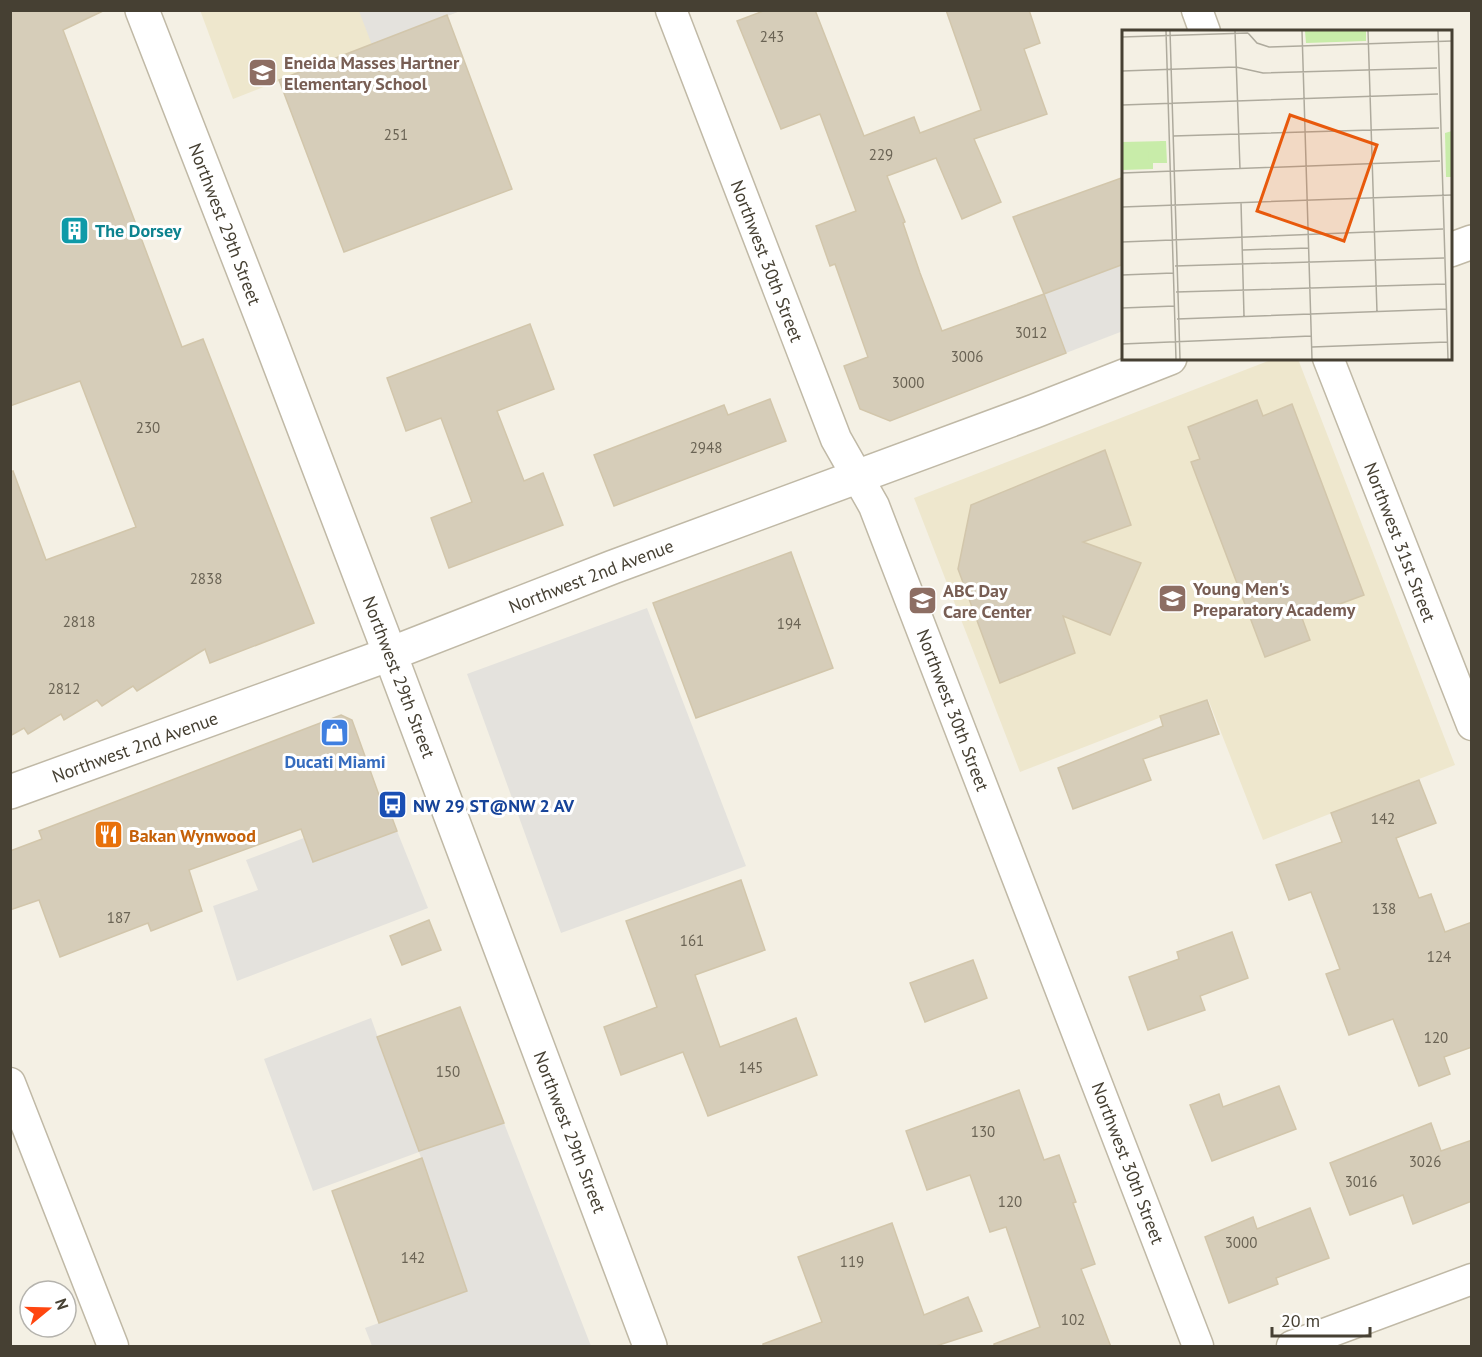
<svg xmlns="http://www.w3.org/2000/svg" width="1482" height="1357" viewBox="0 0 1482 1357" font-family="'PT Sans',sans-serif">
  <rect width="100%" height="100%" fill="#f4f0e4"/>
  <g fill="#eee7cd">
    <path d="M200 10 460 11 233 99Z"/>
    <path d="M1273 359H1298L1455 765 1263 840 1208 699 1020 772 914 498Z"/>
  </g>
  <g fill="#e4e2dd">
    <path d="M359 11H460L372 45Z"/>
    <path d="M1123 264V331L1066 353 1044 294Z"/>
    <path d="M647 608 746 866 561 933 467 674Z"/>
    <path d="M397 831 428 908 237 981 213 906 258 890 246 860 304 838 314 862Z"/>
    <path d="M371 1018 419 1151 504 1123 591 1346H372L365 1328 467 1291 419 1152 313 1191 264 1059Z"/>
  </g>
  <g fill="#d6cdb9" stroke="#d2c6ab" stroke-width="1.5">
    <path d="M10 10H105L63 30 182 347 203 339 314 623 210 663 205 649 137 691 133 686 102 706 97 700 64 720 61 714 28 734 24 728 10 736V472L13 471 46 560 136 527 80 381 10 406Z"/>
    <path d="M766 10H815L864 136 914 117 920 133 981 110 946 10H1029L1040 43 1024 49 1047 114 974 139 1001 202 962 219 936 158 887 176 905 222 903 223 920 273 942 331 1044 294 1066 353 890 421 860 409 844 366 868 357 835 264 830 266 816 226 856 211 820 114 781 129 737 21Z"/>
    <path d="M447 15 512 189 344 252 279 80Z"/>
    <path d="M1124 177V264L1044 294 1013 217Z"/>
    <path d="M530 324 554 389 497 411 524 481 543 473 563 525 449 568 431 518 472 502 441 418 406 431 387 378Z"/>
    <path d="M770 399 786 441 614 506 594 455 724 405 728 415Z"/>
    <path d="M1257 400 1263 416 1292 404 1364 595 1302 618 1310 640 1265 657 1191 462 1200 459 1188 427Z"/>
    <path d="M1105 450 1131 525 1083 542 1141 563 1110 635 1063 616 1075 653 1000 683 958 569 971 505Z"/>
    <path d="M791 552 833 668 696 718 653 603Z"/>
    <path d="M1207 700 1219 734 1143 759 1151 780 1073 809 1058 768 1163 726 1160 716Z"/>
    <path d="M341 715 352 720 384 809 388 807 397 831 313 862 301 829 189 870 202 911 151 931 148 923 60 957 39 900 10 910V851L42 839 39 831Z"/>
    <path d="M1419 780 1436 823 1396 838 1419 898 1431 894 1445 932 1472 922V1047L1444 1057 1450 1074 1419 1086 1393 1019 1349 1035 1326 974 1340 969 1311 892 1289 900 1276 865 1342 842 1331 813Z"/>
    <path d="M741 880 765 950 695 975 720 1047 796 1018 817 1075 708 1116 683 1052 621 1075 604 1027 657 1007 626 921Z"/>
    <path d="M429 920 441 950 402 965 390 936Z"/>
    <path d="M1232 932 1248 978 1200 996 1205 1010 1148 1030 1129 977 1179 959 1177 952Z"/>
    <path d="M973 960 987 998 925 1022 910 983Z"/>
    <path d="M460 1007 504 1123 419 1151 377 1037Z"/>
    <path d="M1279 1086 1296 1129 1212 1161 1190 1105 1219 1094 1223 1107Z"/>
    <path d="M1019 1090 1044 1160 1059 1155 1076 1202 1073 1203 1095 1264 1081 1269 1111 1347H994V1344L1040 1327 1006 1227 990 1232 970 1175 927 1190 906 1131Z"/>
    <path d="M1431 1123 1441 1151 1472 1140V1201L1413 1224 1403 1195 1350 1215 1330 1163Z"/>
    <path d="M422 1158 467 1291 379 1323 332 1191Z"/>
    <path d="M1310 1208 1329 1258 1276 1278 1278 1284 1229 1303 1205 1237 1253 1217 1257 1229Z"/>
    <path d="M892 1223 924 1315 968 1297 982 1331 933 1347H763V1344L822 1322 798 1257Z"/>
  </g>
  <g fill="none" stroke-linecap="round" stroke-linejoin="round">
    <defs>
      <g id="minor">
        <path d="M671 10 836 439 874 506 1198 1346"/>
        <path d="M1197 10 1205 32"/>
        <path d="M1328 358 1472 725"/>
        <path d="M10 1083 113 1346"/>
        <path d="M1292 1346 1472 1279"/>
      </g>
      <g id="tertiary">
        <path d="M142 10 265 326 390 654 650 1346"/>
        <path d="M1450 250 1472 242"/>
        <path d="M10 792 390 654 613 567 1035 411 1170 358"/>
      </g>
    </defs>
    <use href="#minor" stroke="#c0b9a6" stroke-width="33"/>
    <use href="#tertiary" stroke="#c0b9a6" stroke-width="36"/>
    <use href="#minor" stroke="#fff" stroke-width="30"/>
    <use href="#tertiary" stroke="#fff" stroke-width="33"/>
  </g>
  <defs>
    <symbol id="school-square" viewBox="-11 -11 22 22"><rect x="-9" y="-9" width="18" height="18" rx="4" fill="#8d6e63" stroke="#fff"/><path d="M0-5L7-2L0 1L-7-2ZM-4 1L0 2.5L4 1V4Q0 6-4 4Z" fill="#fff"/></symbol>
    <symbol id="building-square" viewBox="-11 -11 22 22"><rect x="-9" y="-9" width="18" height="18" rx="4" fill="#0f9aa8" stroke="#fff"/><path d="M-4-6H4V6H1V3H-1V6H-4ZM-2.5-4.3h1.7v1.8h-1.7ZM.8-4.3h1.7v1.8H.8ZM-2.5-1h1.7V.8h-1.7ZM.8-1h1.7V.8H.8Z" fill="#fff"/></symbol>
    <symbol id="shop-square" viewBox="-11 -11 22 22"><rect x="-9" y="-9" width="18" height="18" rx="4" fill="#3f7fe0" stroke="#fff"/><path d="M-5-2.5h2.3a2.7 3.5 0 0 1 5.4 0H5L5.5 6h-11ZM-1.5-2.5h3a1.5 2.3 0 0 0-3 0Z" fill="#fff"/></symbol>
    <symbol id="bus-square" viewBox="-11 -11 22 22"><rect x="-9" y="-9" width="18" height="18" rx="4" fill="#1a4fb4" stroke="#fff"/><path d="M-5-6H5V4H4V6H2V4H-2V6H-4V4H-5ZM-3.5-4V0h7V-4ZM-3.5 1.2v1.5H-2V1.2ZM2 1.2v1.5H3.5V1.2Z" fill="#fff"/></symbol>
    <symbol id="restaurant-square" viewBox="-11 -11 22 22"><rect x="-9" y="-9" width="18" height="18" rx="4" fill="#e8710a" stroke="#fff"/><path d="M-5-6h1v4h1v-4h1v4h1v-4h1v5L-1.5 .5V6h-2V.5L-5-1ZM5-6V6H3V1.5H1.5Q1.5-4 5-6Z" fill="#fff"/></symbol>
  </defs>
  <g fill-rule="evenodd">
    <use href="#school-square" x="246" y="56" width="33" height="33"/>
    <use href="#building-square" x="58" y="214" width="33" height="33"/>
    <use href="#school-square" x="1156" y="582" width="33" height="33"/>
    <use href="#school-square" x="906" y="584" width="33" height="33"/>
    <use href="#shop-square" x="318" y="716" width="33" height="33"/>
    <use href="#bus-square" x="376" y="788" width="33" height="33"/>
    <use href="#restaurant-square" x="92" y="818" width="33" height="33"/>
  </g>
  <g text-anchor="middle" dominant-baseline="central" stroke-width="6" stroke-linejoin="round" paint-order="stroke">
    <g font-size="15" fill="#6a6354">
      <text x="772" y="36">243</text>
      <text x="396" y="134">251</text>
      <text x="881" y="154">229</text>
      <text x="1031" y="332">3012</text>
      <text x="967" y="356">3006</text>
      <text x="908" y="382">3000</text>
      <text x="148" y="427">230</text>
      <text x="706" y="447">2948</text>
      <text x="206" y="578">2838</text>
      <text x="79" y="621">2818</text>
      <text x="789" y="623">194</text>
      <text x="64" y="688">2812</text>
      <text x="1383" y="818">142</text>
      <text x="1384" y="908">138</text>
      <text x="119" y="917">187</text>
      <text x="692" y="940">161</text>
      <text x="1439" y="956">124</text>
      <text x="1436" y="1037">120</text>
      <text x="751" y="1067">145</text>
      <text x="448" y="1071">150</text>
      <text x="983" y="1131">130</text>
      <text x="1425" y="1161">3026</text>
      <text x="1361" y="1181">3016</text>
      <text x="1010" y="1201">120</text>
      <text x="1241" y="1242">3000</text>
      <text x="413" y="1257">142</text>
      <text x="852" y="1261">119</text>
      <text x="1073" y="1319">102</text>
    </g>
    <g font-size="18" font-weight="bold" fill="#785e54" stroke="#fff" text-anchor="start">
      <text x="284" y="62">Eneida Masses Hartner<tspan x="284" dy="21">Elementary School</tspan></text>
      <text x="1193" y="588">Young Men's<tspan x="1193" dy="21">Preparatory Academy</tspan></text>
      <text x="943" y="590">ABC Day<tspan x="943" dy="21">Care Center</tspan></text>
    </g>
    <g font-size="18" fill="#464033" stroke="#fff">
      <text transform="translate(225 224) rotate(69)">Northwest 29th Street</text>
      <text transform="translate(767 261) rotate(69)">Northwest 30th Street</text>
      <text transform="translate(1400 542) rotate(69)">Northwest 31st Street</text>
      <text transform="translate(591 576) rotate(-21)">Northwest 2nd Avenue</text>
      <text transform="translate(399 677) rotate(69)">Northwest 29th Street</text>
      <text transform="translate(953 710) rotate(69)">Northwest 30th Street</text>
      <text transform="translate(135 747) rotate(-20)">Northwest 2nd Avenue</text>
      <text transform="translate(570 1132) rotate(69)">Northwest 29th Street</text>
      <text transform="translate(1128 1163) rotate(69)">Northwest 30th Street</text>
    </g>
    <g font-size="18" font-weight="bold" fill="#0d838f" stroke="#fff" text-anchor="start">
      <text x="95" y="230">The Dorsey</text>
    </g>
    <g font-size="18" font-weight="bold" fill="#366cbe" stroke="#fff">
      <text x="335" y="761">Ducati Miami</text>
    </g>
    <g font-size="18" font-weight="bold" fill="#164399" stroke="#fff" text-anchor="start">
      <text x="413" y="805">NW 29 ST@NW 2 AV</text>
    </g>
    <g font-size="18" font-weight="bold" fill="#c56008" stroke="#fff" text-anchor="start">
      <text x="129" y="835">Bakan Wynwood</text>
    </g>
  </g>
  <g transform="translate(1122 30)">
    <rect width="330" height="330" fill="#f4f0e4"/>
    <path d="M330 101V147H324L323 103Z" fill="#c8eca9"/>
    <path d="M183 1H244V11L184 13ZM44 111 45 133H31V139L0 140V112Z" fill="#c8eca9"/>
    <path d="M38 111H43L44 130 27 131 26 121H38Z" fill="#c8eca9"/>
    <path fill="none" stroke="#aeaa9d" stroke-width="1.5" d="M44 1 54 329M48 1 58 329M113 1 118 139M180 1 190 329M246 1 255 282M316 1 326 329M126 3 135 13 147 17 330 11M0 7 126 3M0 41 114 37 141 43 315 38M0 75 316 64M51 106 317 98M0 143 318 131M119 172 122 286M0 177 330 165M0 212 321 199M121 220 187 218M53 236 322 228M0 245 51 243M54 262 323 254M0 278 53 276M55 289 324 279M0 314 189 306M190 317 325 312"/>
    <path fill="#e8590c" fill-opacity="0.15" stroke="#e8590c" stroke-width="3" d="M168 85 255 115 222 211 135 181Z"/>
    <rect width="330" height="330" fill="none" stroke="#464033" stroke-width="3"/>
  </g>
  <rect width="1482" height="1357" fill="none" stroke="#464033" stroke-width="24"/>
  <g transform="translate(48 1309) rotate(71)"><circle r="28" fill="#ffffff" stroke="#b5b3ad" stroke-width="1.5"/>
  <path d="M0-4.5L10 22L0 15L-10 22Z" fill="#ff4610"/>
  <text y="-9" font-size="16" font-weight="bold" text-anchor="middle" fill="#464033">N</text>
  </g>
  <path d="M1272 1327v9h98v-9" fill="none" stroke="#464033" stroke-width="3"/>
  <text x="1281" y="1327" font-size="18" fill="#464033" stroke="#ffffff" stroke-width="4.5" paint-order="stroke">20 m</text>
</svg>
